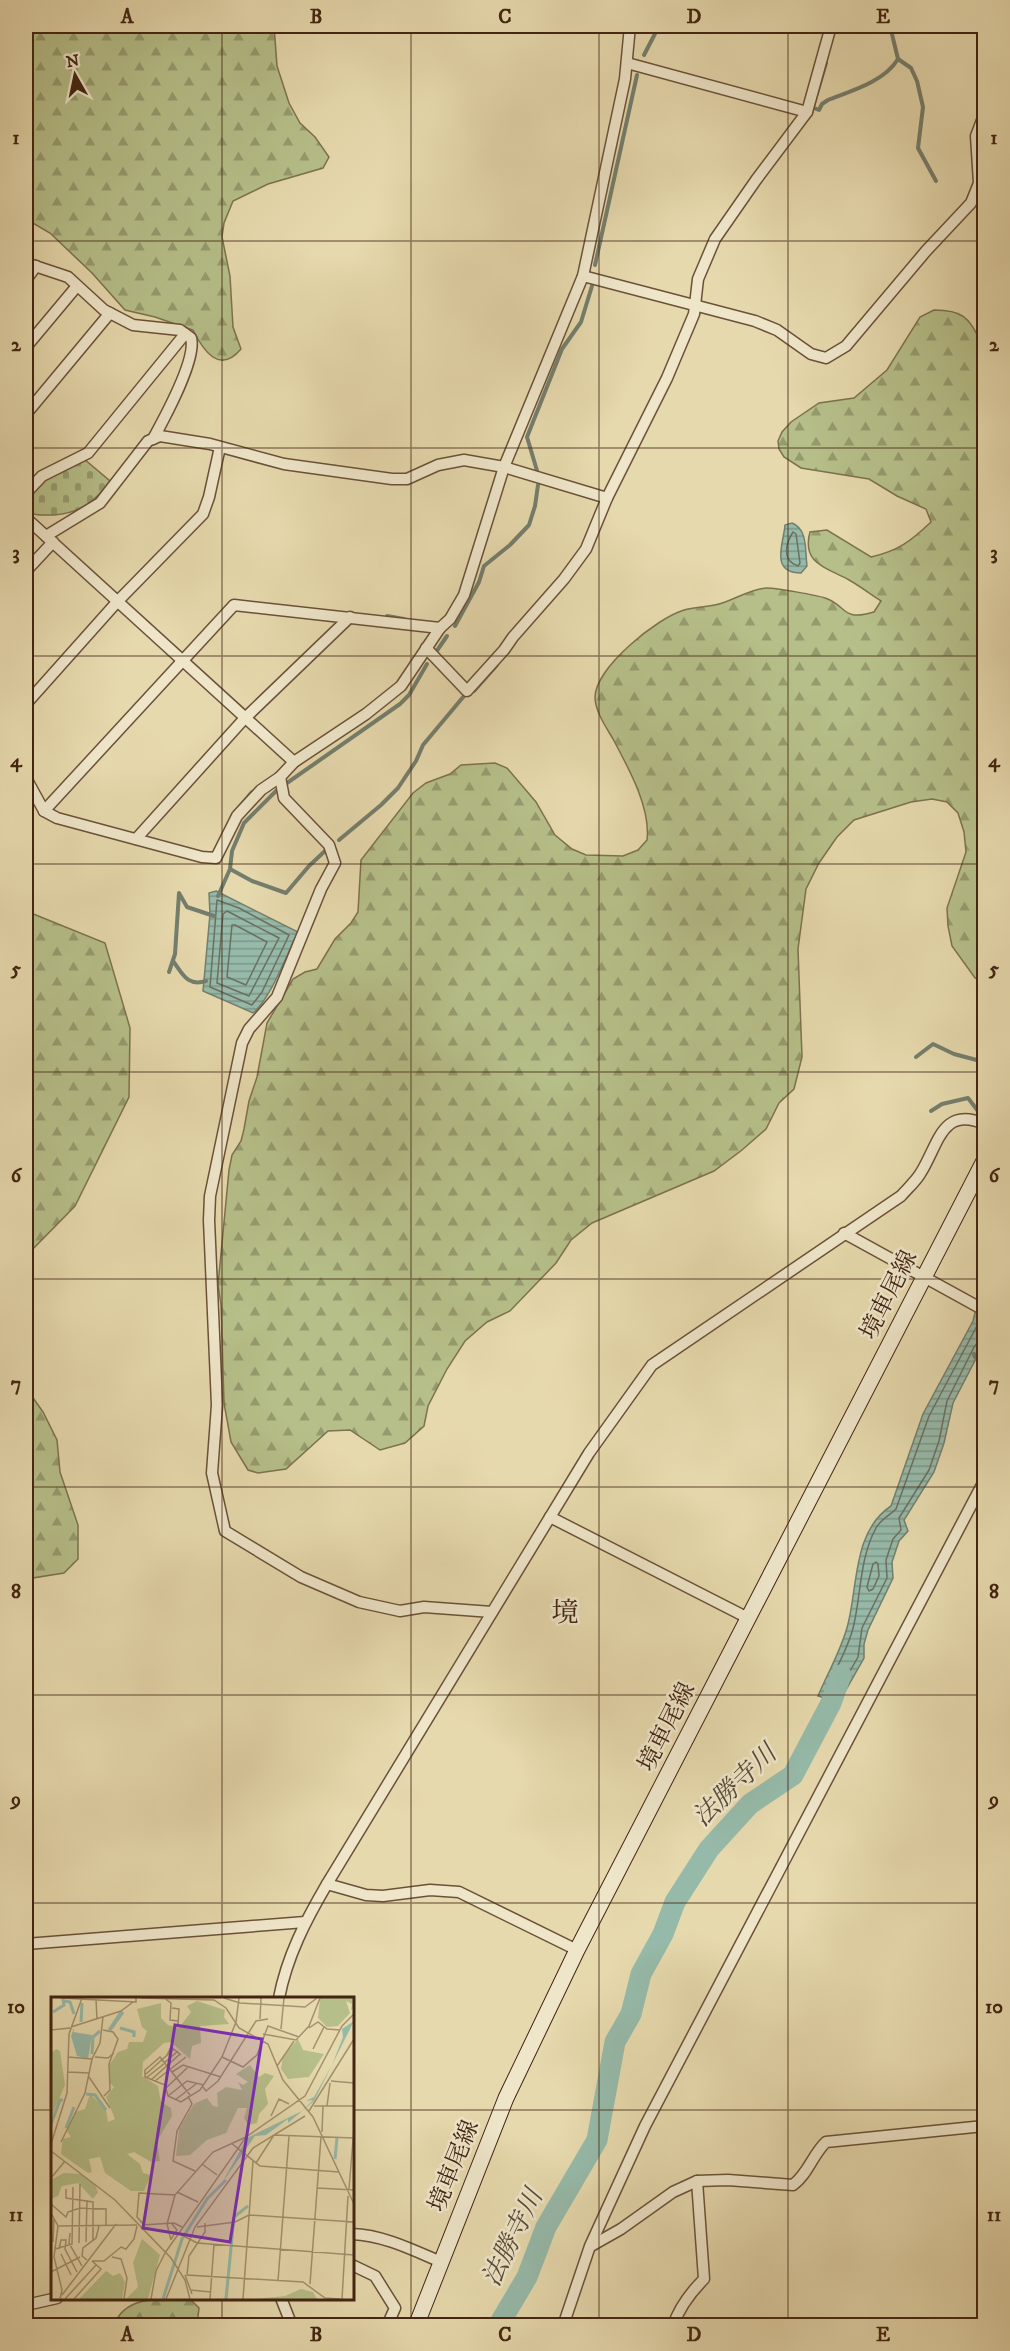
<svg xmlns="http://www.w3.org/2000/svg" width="1010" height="2351" viewBox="0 0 1010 2351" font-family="'IM FELL DW Pica','Noto Serif JP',serif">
  <defs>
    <pattern id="forest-firs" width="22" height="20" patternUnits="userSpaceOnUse" patternTransform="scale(1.5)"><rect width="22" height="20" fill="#b6bf89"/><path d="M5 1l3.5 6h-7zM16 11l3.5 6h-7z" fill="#969b6f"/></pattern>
    <pattern id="cemetery-stones" width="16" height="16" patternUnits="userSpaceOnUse" patternTransform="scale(1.5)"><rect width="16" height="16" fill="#b6bf89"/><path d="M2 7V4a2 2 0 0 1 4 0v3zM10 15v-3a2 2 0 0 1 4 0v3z" fill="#969b6f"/></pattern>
    <pattern id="water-rules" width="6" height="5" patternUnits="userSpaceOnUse" patternTransform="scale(1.5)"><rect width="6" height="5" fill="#96baaa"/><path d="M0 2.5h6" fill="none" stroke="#7c9789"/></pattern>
  </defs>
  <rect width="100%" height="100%" fill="#e6d9ad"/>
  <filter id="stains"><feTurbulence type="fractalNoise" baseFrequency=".00333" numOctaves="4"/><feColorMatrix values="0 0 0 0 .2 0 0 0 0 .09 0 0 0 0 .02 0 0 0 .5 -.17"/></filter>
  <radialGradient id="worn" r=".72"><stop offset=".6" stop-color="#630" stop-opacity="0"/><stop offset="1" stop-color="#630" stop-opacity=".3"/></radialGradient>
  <g fill="url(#forest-firs)" stroke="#7c724e" stroke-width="1.5">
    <path d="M26 26 56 29 66 26H274L277 66 289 103 300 123 315 137 329 157 323 168 268 184 233 201 224 223 222 237 230 276 233 327 241 349C219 375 203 350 193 330L155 317 125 310 92 273 50 233 26 219Z"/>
    <path d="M934 310C968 310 969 321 984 347V983L975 978 952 946 948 926 947 908 966 852 964 832 958 813 947 802 932 799 911 802 854 820 837 837 819 863 806 889 798 949 802 1057 794 1089 779 1103 766 1129 742 1150 714 1171 592 1223 571 1240 556 1263 510 1311 487 1322 465 1341 447 1369 428 1406 424 1426 405 1443 380 1450 350 1430 328 1431 286 1469 258 1473 248 1470 231 1442 224 1403 221 1305 218 1285 229 1170 232 1155 241 1141 244 1129 249 1101 257 1077 267 1023 293 979 305 972 317 969 335 939 351 923 358 912 361 860 413 793 426 783 450 774 461 765 495 763 507 768 536 802 555 835 572 849 586 855 623 856 638 850 647 840C651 808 628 767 613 739 606 727 595 711 595 697 596 667 657 618 684 610 695 607 708 607 719 604 734 600 752 588 767 588 776 588 816 595 825 598 847 605 841 622 874 612L881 601C870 594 860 586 849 580 828 568 801 564 810 532L827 530 871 557C898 551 911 541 931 522L926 509 897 496 869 479 801 468 784 457 779 449 778 441 782 432 791 422 819 403 854 398 887 370 920 317Z"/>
    <path d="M26 911 105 943 130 1028 129 1097 75 1206 30 1252 26 1267Z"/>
    <path d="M26 1388 43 1412 57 1440 60 1472 78 1525V1559L64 1573 26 1579Z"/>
    <path d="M190 2299 199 2308 197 2325H114C126 2294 161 2300 190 2299Z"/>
  </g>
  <path fill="url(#cemetery-stones)" stroke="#7c724e" stroke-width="1.5" d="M84 459 110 481C95 502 80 513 54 515 44 515 34 516 26 511 25 481 61 471 84 459Z"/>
  <g fill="url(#water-rules)" stroke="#747e6d" stroke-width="1.5">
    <path d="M792 523C808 529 805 551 807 566L801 573C769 573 784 542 785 525Z"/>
    <path d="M216 891 298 932C287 954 271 998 253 1013L203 991 210 914 209 893Z"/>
    <path d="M984 1276V1343L953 1403 944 1443 934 1472 904 1520 908 1531 899 1541 892 1562 893 1578 868 1630 864 1644V1658L839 1702 818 1696C828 1672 842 1649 848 1624 858 1585 853 1531 891 1506L923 1414 973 1321Z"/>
  </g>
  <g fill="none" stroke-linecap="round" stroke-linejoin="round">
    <g stroke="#6c6f5e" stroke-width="1.5">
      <path d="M793 532 796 534 800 563 798 566C781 560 786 543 793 532Z"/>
      <path d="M217 900 239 908 289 935 262 992 252 1005 210 987Z"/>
      <path d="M227 911 279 938 249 996 217 983 223 914Z"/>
      <path d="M232 925H235L267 942 246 985 227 977Z"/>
      <path d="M981 1316 978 1324 929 1416 896 1509C890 1515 881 1519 876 1528 860 1557 861 1593 854 1624 849 1648 836 1667 827 1689L829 1693 837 1694 858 1657 862 1628 887 1578 886 1560 893 1539 901 1530 899 1518 929 1470 939 1441 947 1401 974 1347 979 1341 984 1340"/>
      <path d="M876 1562 878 1564 879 1576 873 1589 869 1591 867 1587 873 1564Z"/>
    </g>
    <g stroke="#747e6d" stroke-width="4">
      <path d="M644 55 659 26"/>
      <path d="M898 59 911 68 917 81 923 107 918 148 936 181"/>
      <path d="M814 108 819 110 822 104 828 100C851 91 884 82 898 59L890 26"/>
      <path d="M811 113 826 63"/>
      <path d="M595 265 637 75"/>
      <path d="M538 474 527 437 562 349 581 322 592 286"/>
      <path d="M387 616 404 619"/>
      <path d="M455 626 479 582 484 566 510 545 529 525 535 506 538 485"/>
      <path d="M436 652 447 636"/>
      <path d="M474 691 497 665"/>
      <path d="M287 783 400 704 409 695 427 664"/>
      <path d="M235 812 252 792"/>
      <path d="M339 840 381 805 398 788 416 761 423 745 464 696"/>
      <path d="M230 869 252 881 286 893 309 866 326 850"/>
      <path d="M218 896 230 869 232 851 244 823 276 791"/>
      <path d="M173 961C182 973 187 987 206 981"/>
      <path d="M169 972 175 954 179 893 187 907 214 916"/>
      <path d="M916 1057 933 1044 954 1054 984 1062"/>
      <path d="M931 1111 942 1104 968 1098 978 1111 984 1104"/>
      <path d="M974 1354 975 1357 984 1362"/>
    </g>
    <path stroke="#96baaa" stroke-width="21" d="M498 2326 527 2277 546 2227 597 2140 615 2042 631 2014 641 1974 663 1934 675 1902 709 1849 750 1804 793 1775 831 1703 841 1675"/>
    <defs>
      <g id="street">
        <path d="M627 63 807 112"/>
        <path d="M26 263 68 277 104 310 133 325 180 330 191 338C197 359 164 419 153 439"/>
        <path d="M583 276 755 321 777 330 811 354 826 358 846 346 926 251 971 203 979 183 976 136 984 115"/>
        <path d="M26 280 36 266"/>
        <path d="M26 347 77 286"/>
        <path d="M26 414 110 313"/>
        <path d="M26 493 42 476 88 453 185 334"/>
        <path d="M26 518 294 762"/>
        <path d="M46 536 100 503 148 441 160 436 210 444 284 464 392 479H407L438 465 464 460 504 467 607 498"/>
        <path d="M26 571 53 542"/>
        <path d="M426 648 467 691 504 650 513 637 564 579 586 549 607 498 667 378 694 314 698 279 715 239 756 180 807 112 831 26"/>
        <path d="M26 704 117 602 203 514 209 497 220 447"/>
        <path d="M280 777 284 798 329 845 335 863 321 889 277 997 249 1029 242 1043 210 1196 209 1220 217 1405 212 1473 225 1531 301 1577 359 1602 400 1611 424 1607 492 1612"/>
        <path d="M26 778 44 811 57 818 202 857 216 858 237 816 261 790 280 777 294 762 366 714 401 686 440 628 450 619 464 595 504 467 583 276 625 79 630 26"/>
        <path d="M44 811 234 605 440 628"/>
        <path d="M136 839 244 719 350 617"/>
        <path d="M844 1233 984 1310"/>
        <path d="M550 1517 748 1618"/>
        <path d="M327 1884 366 1895 383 1896 430 1890 459 1892 577 1950"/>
        <path d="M26 1944 305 1922"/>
        <path d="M279 1998C287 1956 306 1920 327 1884L589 1453 652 1365 901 1196C907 1189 915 1182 920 1174 938 1147 941 1105 984 1124"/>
        <path d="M352 2234C383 2235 413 2250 441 2262"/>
        <path d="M591 2246 621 2229 673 2192 697 2181 728 2180 793 2185C808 2174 813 2154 826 2142L984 2126"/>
        <path d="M352 2265 375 2276 395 2308 387 2326"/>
        <path d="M281 2298 292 2326"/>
        <path d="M26 2305 57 2298"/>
        <path d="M563 2326 590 2246 645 2126 984 1481"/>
        <path d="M673 2326C679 2308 691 2292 704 2279L697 2181"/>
      </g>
      <path id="secondary" d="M416 2326 506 2098 577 1950 984 1161"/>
    </defs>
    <use href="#street" stroke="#6b5139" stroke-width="13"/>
    <use href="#secondary" stroke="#422412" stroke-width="17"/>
    <use href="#street" stroke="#efe6ca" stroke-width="10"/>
    <use href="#secondary" stroke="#efe6ca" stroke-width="15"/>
  </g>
  <path fill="none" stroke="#422412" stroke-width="1.5" stroke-opacity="0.55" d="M222 26V1998M411 26V2326M599 26V2326M788 26V2326M26 241H984M26 448H984M26 656H984M26 864H984M26 1072H984M26 1279H984M26 1487H984M26 1695H984M26 1903H984M26 2110H52M352 2110H984M222 2298V2326"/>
  <g text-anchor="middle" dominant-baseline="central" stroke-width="5" stroke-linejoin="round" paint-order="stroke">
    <g font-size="24" fill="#422412" stroke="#efe6ca">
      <text transform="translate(889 1295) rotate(-63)">境車尾線</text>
      <text transform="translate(667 1727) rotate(-63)">境車尾線</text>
      <text transform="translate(454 2166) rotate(-68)">境車尾線</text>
    </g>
    <g font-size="26" font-style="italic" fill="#574a38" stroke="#efe6ca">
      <text transform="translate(735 1786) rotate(-44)">法勝寺川</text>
      <text transform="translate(513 2238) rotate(-64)">法勝寺川</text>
    </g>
    <g font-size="27" fill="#422412" stroke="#efe6ca">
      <text x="565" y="1613">境</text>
    </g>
  </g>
  <g transform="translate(51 1997)">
    <rect width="303" height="303" fill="#e6d9ad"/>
    <path d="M269 1H302L303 11 300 13 301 7 295 4 299 16 287 29 276 30 267 21ZM146 4 174 13 173 20 178 27 149 29 150 46 141 49 139 62 120 45 113 46 92 65 91 79 107 89 110 105 120 111 121 119 106 144 109 164 100 165 83 155 76 157 89 167 92 176 100 178 93 194H80L54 176 49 160 38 162 41 175 37 176 10 157 12 142 20 140 16 134 24 115 34 112 39 97 55 113 57 125 64 122 55 100 63 90 58 85 59 67 67 55 76 52 78 45H92L96 34 91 30 86 12 110 6V21L117 28 128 31 140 15 136 9ZM247 42 252 53 273 57 258 80 237 82 230 72 232 59ZM5 52 9 54 14 88 0 120V56ZM199 68 208 80 214 76 223 79 214 92 217 107 208 117 206 126 197 128 193 121 196 111H187L175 136 156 143 139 158 125 159 128 132 143 107 156 101 162 109 167 110 166 96 175 90 191 93 187 85 192 88 197 85 185 77ZM13 176 30 177 44 188 47 195 42 202 27 186 11 189 7 199 0 202V183ZM91 242 109 258 97 302H75L87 290 82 266ZM55 274 62 279 69 276 74 285 71 302H28ZM250 292 262 295 266 302H203L234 299Z" fill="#b6bf89"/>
    <path d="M303 24 263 104 237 126V122L215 138 204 139 171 186 196 141 251 114 262 103 255 104 263 100 281 68 292 40 291 32ZM23 31V34L22 35 41 38 37 62 26 59 20 39Z" fill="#96baaa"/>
    <path fill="none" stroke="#96baaa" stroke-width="3" d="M13 4 19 5 23 17M2 15 13 8 12 2M30 25 31 6M69 31 83 35V40M58 33 70 15M59 33 72 15M41 57 42 40 49 34M35 97 44 98 55 113M0 127 9 103H12M15 131 23 110M284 162 286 141M112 302 131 242 156 202 175 183M175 302 183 220 197 209"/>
    <path fill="none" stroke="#a4916f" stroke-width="1.5" d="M9 1 85 5V1M90 1 163 3 175 11 188 31 217 47 232 83 262 120 303 207M113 1 120 6 119 23 127 24M173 1 189 6 254 10 266 1M45 2 46 22M121 11 128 12 127 27M209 22 210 1M20 30 70 14 82 5M258 31 267 25 276 32 289 33M230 32 233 1M0 33 19 31M52 33 62 35 67 42 58 67 59 93 53 99M212 37 245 43 258 29 269 1M262 52 273 30M116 58 120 50 130 58M17 60 41 62M44 60 57 61 63 56M171 60 192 70 206 58 217 29 248 40M113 66 127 54M226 69 243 44M17 75 38 76M121 75 132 68 170 80M95 77 123 52M38 80 59 111M95 81 114 66M100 83 129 57M104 84 135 60M280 84 303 86M152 90 155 94 167 84 205 24 217 22M115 91 137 70M139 98 109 60 94 73V80L114 88 117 99 130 105 149 93 171 60 185 25 188 1M117 99 136 84 153 88M137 99 141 107 126 134 122 164 144 174M124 103 145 87M263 109H303M276 109 279 86M258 114 303 42M220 119 228 102 238 107M271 135 272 109M10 145 34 96 41 62 49 46 52 20M180 146 209 169 288 175M0 147 16 96 18 37 31 1M0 154 64 203 120 261 134 283 139 302M205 166 223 138 303 141M151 167 166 178M0 181 14 164M266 191 303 193M15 192V201L42 205V244M298 192 303 131M126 195 147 205M0 207 15 220 17 215 29 211 55 212V228M0 216 7 229 3 260 11 293 9 302M154 226V235L138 259 136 278 252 285 274 301 289 302M91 228 123 226 131 230M93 228 86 220 88 196 124 198M7 229 86 228M146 230 184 225 198 218 303 225M19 236 18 246 31 269M127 236 146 246 303 258M120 242 126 233 121 227M120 243 116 227 124 198 162 155 195 140M2 245 3 221M35 245 36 203M28 246 29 187M4 252 21 247 22 190M8 252 10 243H15L14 252 26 275M114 256 195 140 254 99 291 29 303 17M10 257 20 278M61 260 70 262 76 281 73 302M36 263 31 259 32 251 45 241 48 229M41 264H53L70 250 75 252 83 242 86 229M0 275 29 260M134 278 141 297M227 284 238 139M259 287 270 140M139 293 160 295M11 298 65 227M14 302 45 268M23 302 50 272 41 264M100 302 105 274 114 256M115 302 144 230 202 151 254 119M159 302 163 247M192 302 202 164M291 302 297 199"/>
    <path fill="#7b2cbf" fill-opacity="0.15" stroke="#7b2cbf" stroke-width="3" d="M124 28 211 42 179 245 92 231Z"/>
    <rect width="303" height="303" fill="none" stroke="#422412" stroke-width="3"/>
  </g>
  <rect width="1010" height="2351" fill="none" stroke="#e6d9ad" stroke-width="66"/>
  <g transform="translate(75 75) rotate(351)" stroke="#efe6ca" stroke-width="4.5" paint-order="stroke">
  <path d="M0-4.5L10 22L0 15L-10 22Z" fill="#422412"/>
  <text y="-9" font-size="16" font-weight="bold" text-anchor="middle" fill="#422412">N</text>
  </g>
  <rect x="33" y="33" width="944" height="2285" fill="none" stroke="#422412" stroke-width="2"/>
  <g font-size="20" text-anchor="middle" font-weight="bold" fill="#422412">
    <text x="127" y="23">A</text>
    <text x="316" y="23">B</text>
    <text x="505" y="23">C</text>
    <text x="694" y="23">D</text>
    <text x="883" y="23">E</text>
    <text x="16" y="144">1</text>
    <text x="994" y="144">1</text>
    <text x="16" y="351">2</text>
    <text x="994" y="351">2</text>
    <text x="16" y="559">3</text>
    <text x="994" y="559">3</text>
    <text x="16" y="767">4</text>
    <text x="994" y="767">4</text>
    <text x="16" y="975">5</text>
    <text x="994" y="975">5</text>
    <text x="16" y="1182">6</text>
    <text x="994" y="1182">6</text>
    <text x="16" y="1390">7</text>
    <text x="994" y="1390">7</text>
    <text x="16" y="1598">8</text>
    <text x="994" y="1598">8</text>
    <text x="16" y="1806">9</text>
    <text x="994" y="1806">9</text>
    <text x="16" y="2013">10</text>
    <text x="994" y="2013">10</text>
    <text x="16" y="2221">11</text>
    <text x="994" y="2221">11</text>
    <text x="127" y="2341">A</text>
    <text x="316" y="2341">B</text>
    <text x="505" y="2341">C</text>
    <text x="694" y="2341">D</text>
    <text x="883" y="2341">E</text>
  </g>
  <rect width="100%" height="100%" filter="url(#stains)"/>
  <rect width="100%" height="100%" fill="url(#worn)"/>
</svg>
